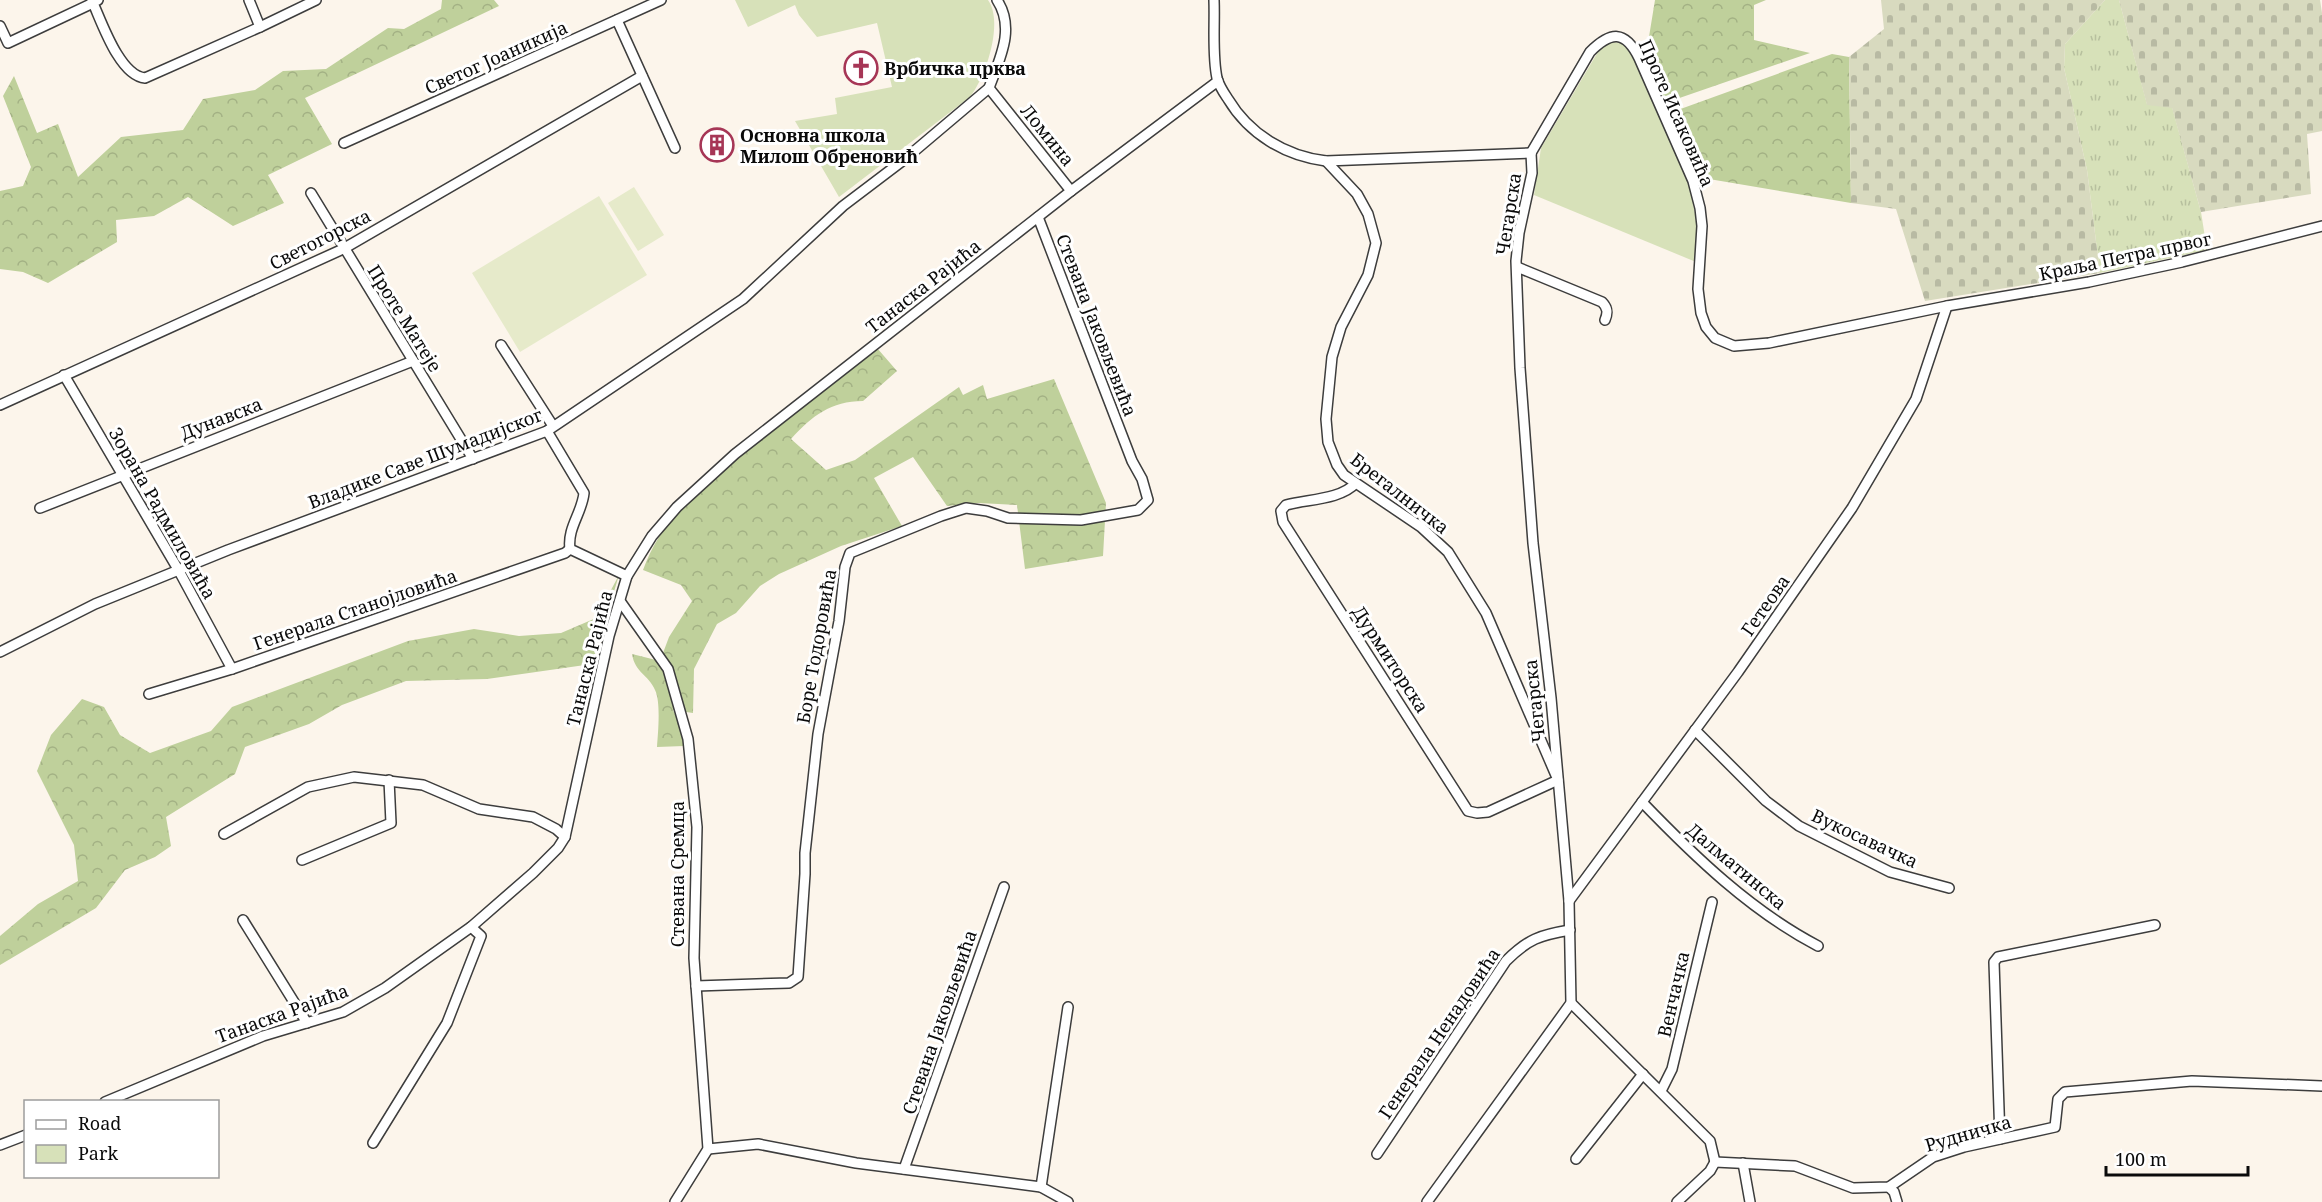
<svg xmlns="http://www.w3.org/2000/svg" width="2322" height="1202" viewBox="0 0 2322 1202" font-family="'Noto Serif',serif">
  <defs>
    <pattern id="grass-tufts" width="24" height="20" patternUnits="userSpaceOnUse" patternTransform="scale(1.5)"><rect width="24" height="20" fill="#d7e1b9"/><path d="M3 7l-1-3M5 7V3M7 7l1-3M15 17l-1-3M17 17v-4M19 17l1-3" fill="none" stroke="#b7c09e"/></pattern>
    <pattern id="forest-crowns" width="20" height="18" patternUnits="userSpaceOnUse" patternTransform="scale(1.5)"><rect width="20" height="18" fill="#bfd09b"/><path d="M2 6a3 3 0 1 1 6 0M12 15a3 3 0 1 1 6 0" fill="none" stroke="#a3b184"/></pattern>
    <pattern id="cemetery-stones" width="16" height="16" patternUnits="userSpaceOnUse" patternTransform="scale(1.5)"><rect width="16" height="16" fill="#d8dabf"/><path d="M2 7V4a2 2 0 0 1 4 0v3zM10 15v-3a2 2 0 0 1 4 0v3z" fill="#b8baa3"/></pattern>
  </defs>
  <rect width="100%" height="100%" fill="#fcf5eb"/>
  <path fill="url(#grass-tufts)" d="M2105 0H2119L2147 104 2172 107 2201 212 2207 250 2100 273 2087 170 2064 68 2065 44Z"/>
  <g fill="url(#forest-crowns)">
    <path d="M442 0H494L499 6 305 98 332 144 268 175 284 203 233 226 188 197 154 216 116 220 117 242 48 283 23 272 0 269V191L23 186 31 167 3 96 14 76 37 133 58 124 78 177 121 137 183 130 203 99 255 90 283 71 326 69 388 28 404 29 441 9Z"/>
    <path d="M1655 0H1766L1754 5V40L1810 53 1665 103 1647 49Z"/>
    <path d="M1832 54 1849 57 1851 203 1709 179 1675 111Z"/>
    <path d="M877 348 897 371 863 401C831 401 812 416 791 439L826 470 855 460 959 387 963 395 983 385 987 399 1054 379 1106 503 1103 556 1025 569 1017 505 979 503 947 506 913 457 874 478 902 526 841 546 779 574 760 586 736 613 717 624 694 669 693 713 673 710 681 727 684 746 657 747C658 733 661 702 655 690 649 675 635 673 632 654L660 661 669 637 692 601 681 585 643 570C667 504 728 461 782 420 814 396 846 372 877 348Z"/>
    <path d="M619 575 592 664 487 679 406 681 342 705 309 724 245 747 235 774 166 817 171 846 155 857 125 870 96 908 0 965V936L38 904 78 881 74 845 37 771 51 735 82 699 104 707 120 735 150 753 211 731 232 707 408 641 474 629 519 636 561 633 596 618Z"/>
  </g>
  <g fill="url(#cemetery-stones)">
    <path d="M1881 0H2105L2065 44 2064 68 2087 170 2100 273 1925 301 1896 209 1851 203 1849 57 1884 29Z"/>
    <path d="M2119 0H2320L2322 13V131L2307 134 2311 194 2201 212 2172 108 2147 105Z"/>
  </g>
  <g fill="#d7e1b9">
    <path d="M735 0H988C1004 22 986 77 970 97L839 197 795 121 837 114 835 98 892 87 877 23 817 37 799 15 795 5 748 27Z"/>
    <path d="M1613 42 1624 43 1633 52 1690 183 1696 221V262L1534 195 1541 148 1602 45Z"/>
  </g>
  <g fill="#e6eaca">
    <path d="M634 187 664 235 638 251 608 203Z"/>
    <path d="M599 196 647 275 520 352 472 273Z"/>
  </g>
  <g fill="none" stroke-linecap="round" stroke-linejoin="round">
    <defs>
      <g id="minor">
        <path d="M98 0 93 3C102 23 120 76 145 78L260 27 316 0"/>
        <path d="M249 0 260 27"/>
        <path d="M997 0C1016 29 999 60 989 88L1071 191"/>
        <path d="M1214 0C1215 24 1212 55 1217 78 1219 86 1224 93 1228 99 1249 134 1285 156 1326 161L1531 153"/>
        <path d="M617 20 675 148"/>
        <path d="M0 26 8 43 93 3 92 0"/>
        <path d="M344 143 661 0"/>
        <path d="M1531 153 1590 52C1611 31 1625 30 1639 58L1693 181 1700 208 1702 226 1698 289 1701 313 1706 327 1715 338 1734 346 1769 343 1947 306 2089 282 2182 262 2322 226"/>
        <path d="M1326 161 1357 194 1368 214 1376 243 1368 275 1341 327 1332 357 1326 419 1328 442 1337 465 1344 475 1421 527 1448 552 1486 613 1558 780 1488 812 1477 813 1468 811 1283 522 1281 511 1286 505C1308 499 1340 500 1356 483"/>
        <path d="M311 193 473 459"/>
        <path d="M1517 267 1602 302C1608 308 1608 313 1605 320"/>
        <path d="M501 345 553 426"/>
        <path d="M64 375 179 571 232 669"/>
        <path d="M0 405 343 249 642 76"/>
        <path d="M547 431 584 493C582 513 567 528 570 549L627 576"/>
        <path d="M40 508 413 361"/>
        <path d="M620 601 668 669 688 739 697 827 694 958 708 1149 675 1202"/>
        <path d="M0 652 95 604 228 550 547 431 743 299 843 206 905 159 989 88"/>
        <path d="M149 694 232 669 565 553 570 549"/>
        <path d="M1695 730 1766 801 1799 826 1890 872 1949 888"/>
        <path d="M1642 802C1694 856 1751 911 1818 946"/>
        <path d="M224 834 308 787 354 777 423 785 479 809 533 817 556 829 565 837"/>
        <path d="M302 860 391 823 389 780"/>
        <path d="M1569 901 1738 672 1852 508 1916 399 1947 306"/>
        <path d="M243 920 307 1023"/>
        <path d="M696 986 789 983 798 977 805 874V853L818 734 839 621 845 567 850 553 941 516 966 508 987 511 1008 518 1081 520 1138 510 1148 500 1142 479 1132 461 1038 217"/>
        <path d="M1571 1003 1710 1141 1715 1162"/>
        <path d="M1661 1091 1672 1069 1712 902"/>
        <path d="M105 1102 263 1036 343 1012 385 988 471 927 533 873 558 848 565 837 609 636 627 576 652 536 677 507 735 454 1071 191 1218 81"/>
        <path d="M2000 1139 1994 962 1998 957 2155 925"/>
        <path d="M373 1143 447 1023 481 936 471 927"/>
        <path d="M0 1145 26 1135"/>
        <path d="M708 1149 758 1144 856 1163 1041 1187 1068 1202"/>
        <path d="M1377 1154 1506 961C1528 939 1540 935 1570 930"/>
        <path d="M1576 1159 1643 1074"/>
        <path d="M1715 1162 1795 1166 1853 1188 1889 1187 1933 1157 1964 1147 2055 1127 2058 1099 2065 1092 2192 1081 2322 1086"/>
        <path d="M1743 1163 1750 1202"/>
        <path d="M904 1169 1004 887"/>
        <path d="M1041 1187 1068 1007"/>
        <path d="M1889 1187 1894 1192 1897 1202"/>
        <path d="M1427 1202 1571 1003 1569 901 1551 698 1533 543 1520 368 1516 261 1519 233 1532 173 1531 153"/>
        <path d="M1677 1202 1710 1171 1715 1162"/>
      </g>
    </defs>
    <use href="#minor" stroke="#3d3d3d" stroke-width="12"/>
    <use href="#minor" stroke="#fff" stroke-width="9"/>
  </g>
  <defs>
    <symbol id="church-ring" viewBox="-11 -11 22 22"><circle r="9.5" fill="#fff" stroke="#a63656" stroke-width="1.5"/><path d="M-1.2-6h2.4v3.5h3.3v2.4h-3.3V6h-2.4V-.1h-3.3v-2.4h3.3Z" fill="#a63656"/></symbol>
    <symbol id="building-ring" viewBox="-11 -11 22 22"><circle r="9.5" fill="#fff" stroke="#a63656" stroke-width="1.5"/><path d="M-4-6H4V6H1V3H-1V6H-4ZM-2.5-4.3h1.7v1.8h-1.7ZM.8-4.3h1.7v1.8H.8ZM-2.5-1h1.7V.8h-1.7ZM.8-1h1.7V.8H.8Z" fill="#a63656"/></symbol>
  </defs>
  <g fill-rule="evenodd">
    <use href="#church-ring" x="842" y="49" width="38" height="38"/>
    <use href="#building-ring" x="698" y="126" width="38" height="38"/>
  </g>
  <g text-anchor="middle" dominant-baseline="central" stroke-width="6" stroke-linejoin="round" paint-order="stroke">
    <g font-size="18" fill="#0a0a0a" stroke="#fff">
      <text transform="translate(496 57) rotate(-24)">Светог Јоаникија</text>
      <text transform="translate(1677 113) rotate(66)">Проте Исаковића</text>
      <text transform="translate(1048 135) rotate(51)">Ломина</text>
      <text transform="translate(1508 214) rotate(-81)">Чегарска</text>
      <text transform="translate(320 239) rotate(-27)">Светогорска</text>
      <text transform="translate(2125 256) rotate(-12)">Краља Петра првог</text>
      <text transform="translate(923 286) rotate(-38)">Танаска Рајића</text>
      <text transform="translate(405 318) rotate(58)">Проте Матеје</text>
      <text transform="translate(1097 325) rotate(69)">Стевана Јаковљевића</text>
      <text transform="translate(221 418) rotate(-21)">Дунавска</text>
      <text transform="translate(425 458) rotate(-21)">Владике Саве Шумадијског</text>
      <text transform="translate(1400 493) rotate(38)">Брегалничка</text>
      <text transform="translate(163 513) rotate(60)">Зорана Радмиловића</text>
      <text transform="translate(1765 605) rotate(-55)">Гетеова</text>
      <text transform="translate(355 609) rotate(-19)">Генерала Станојловића</text>
      <text transform="translate(816 646) rotate(-80)">Боре Тодоровића</text>
      <text transform="translate(589 658) rotate(-76)">Танаска Рајића</text>
      <text transform="translate(1391 659) rotate(57)">Дурмиторска</text>
      <text transform="translate(1534 701) rotate(-96)">Чегарска</text>
      <text transform="translate(1865 838) rotate(25)">Вукосавачка</text>
      <text transform="translate(1737 866) rotate(40)">Далматинска</text>
      <text transform="translate(677 874) rotate(-90)">Стевана Сремца</text>
      <text transform="translate(1673 994) rotate(-77)">Венчачка</text>
      <text transform="translate(282 1013) rotate(-20)">Танаска Рајића</text>
      <text transform="translate(939 1022) rotate(-71)">Стевана Јаковљевића</text>
      <text transform="translate(1439 1033) rotate(-56)">Генерала Ненадовића</text>
      <text transform="translate(1968 1133) rotate(-16)">Рудничка</text>
    </g>
    <g font-size="18" font-weight="bold" fill="#0a0a0a" stroke="#fff" text-anchor="start">
      <text x="884" y="68">Врбичка црква</text>
      <text x="740" y="135">Основна школа<tspan x="740" dy="21">Милош Обреновић</tspan></text>
    </g>
  </g>
  <rect x="24" y="1100" width="195" height="78" fill="#ffffff" stroke="#9d9d9d" stroke-width="1.5"/>
  <rect x="36" y="1120" width="30" height="9" fill="#ffffff" stroke="#9d9d9d" stroke-width="1.5"/>
  <text x="78" y="1130" font-size="18" fill="#0a0a0a">Road</text>
  <rect x="36" y="1145" width="30" height="18" fill="#d7e1b9" stroke="#9d9d9d" stroke-width="1.5"/>
  <text x="78" y="1160" font-size="18" fill="#0a0a0a">Park</text>
  <path d="M2106 1166v9h142v-9" fill="none" stroke="#0a0a0a" stroke-width="3"/>
  <text x="2115" y="1166" font-size="18" fill="#0a0a0a" stroke="#ffffff" stroke-width="4.5" paint-order="stroke">100 m</text>
</svg>
